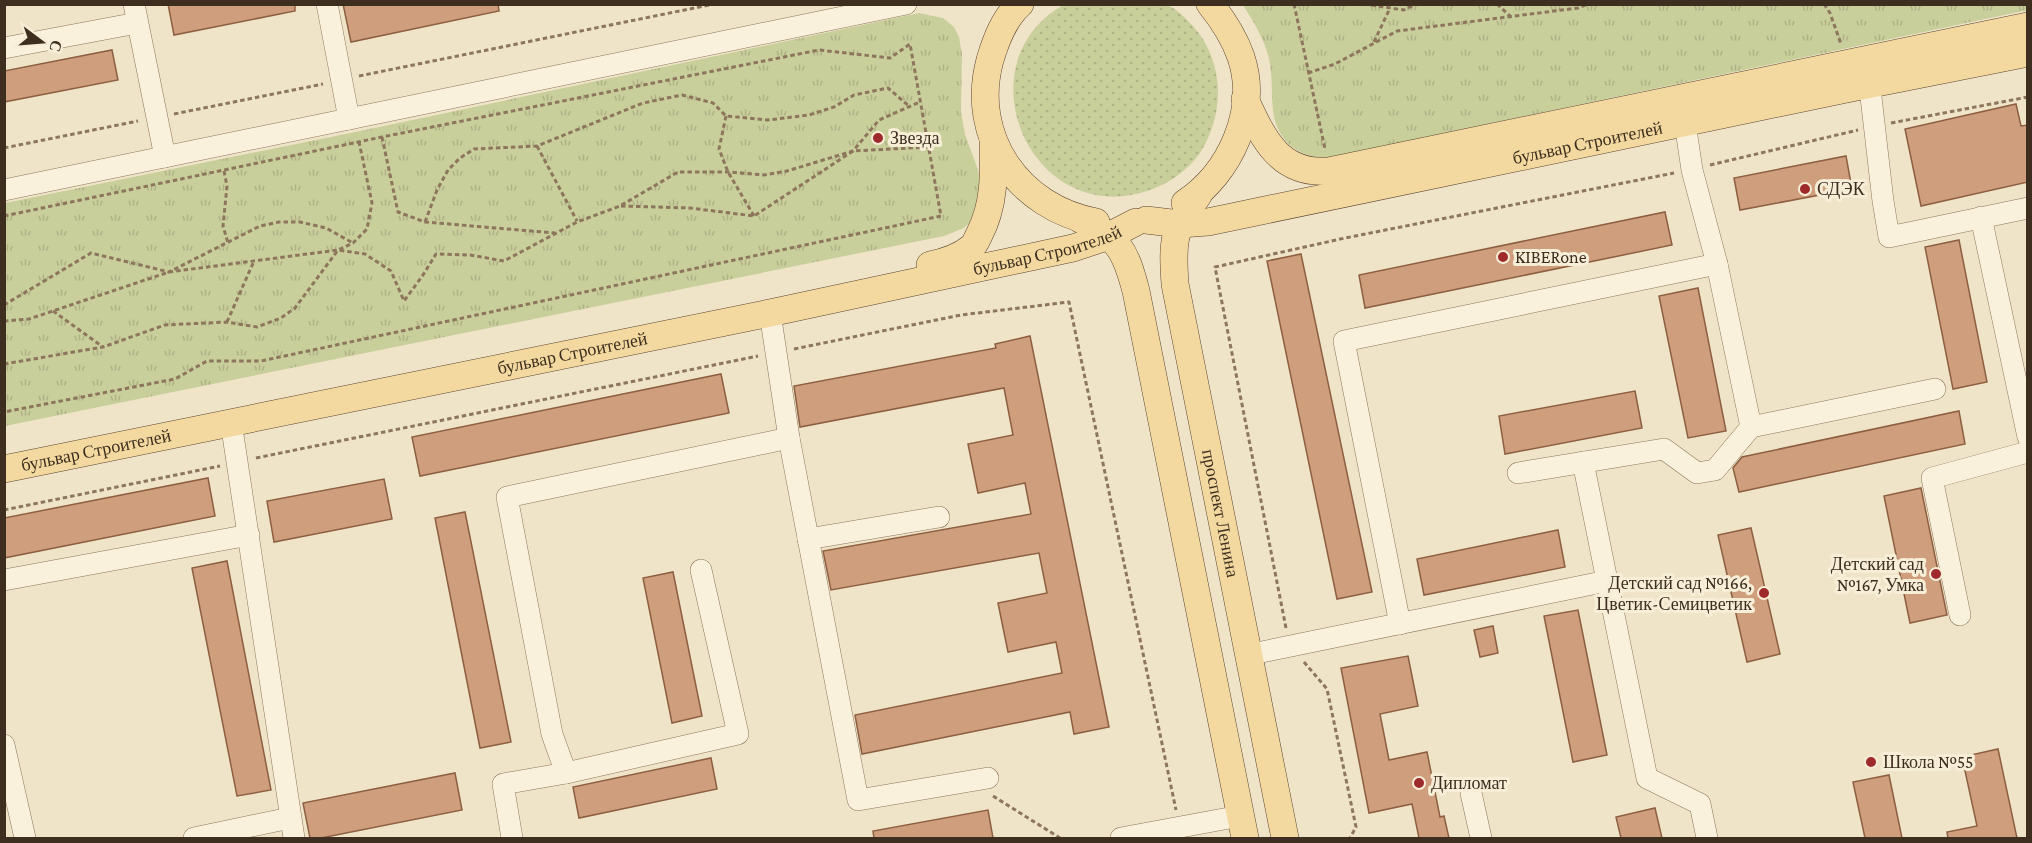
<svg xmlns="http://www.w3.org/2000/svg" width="2032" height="843" viewBox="0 0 2032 843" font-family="'Crimson Pro',serif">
  <defs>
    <pattern id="grass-dots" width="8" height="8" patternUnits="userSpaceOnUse" patternTransform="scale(1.5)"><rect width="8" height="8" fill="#c9cf9b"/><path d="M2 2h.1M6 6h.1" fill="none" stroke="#aeb285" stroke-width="1.8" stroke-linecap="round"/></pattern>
    <pattern id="park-tufts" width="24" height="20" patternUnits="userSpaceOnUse" patternTransform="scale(1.5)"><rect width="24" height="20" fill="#c9cf9b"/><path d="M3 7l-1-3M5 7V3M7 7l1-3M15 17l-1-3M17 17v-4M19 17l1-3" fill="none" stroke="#aeb285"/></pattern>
  </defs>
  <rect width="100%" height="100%" fill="#f0e4c8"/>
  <path fill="url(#grass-dots)" d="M1065 4C1090 4 1116 4 1142 4 1150 4 1162 2 1169 6 1178 10 1186 19 1193 26 1225 62 1225 114 1200 153 1188 170 1170 183 1150 190 1032 232 958 63 1065 4Z"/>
  <g fill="url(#park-tufts)">
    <path d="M2027 4 2028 10 1326 158C1298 158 1276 139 1273 111 1271 92 1273 73 1268 55 1263 37 1253 21 1243 5Z"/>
    <path d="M919 13 943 18 954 27 959 37 962 54 961 112 965 134 978 170 982 189 976 217 964 228 944 236 5 426V203L365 130Z"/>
  </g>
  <g fill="#cf9f7d" stroke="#8d5f41" stroke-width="1.5">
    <path d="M168 4H295V11L174 35Z"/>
    <path d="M343 4H498L499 11 351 42Z"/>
    <path d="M112 50 118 80 4 102V71Z"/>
    <path d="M2016 104 2021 126 2028 125V182L1921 206 1905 129Z"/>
    <path d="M1846 156 1852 189 1740 210 1734 178Z"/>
    <path d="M1665 212 1672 245 1365 308 1359 275Z"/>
    <path d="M1959 240 1987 382 1953 389 1925 247Z"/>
    <path d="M1301 254 1372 592 1337 599 1267 261Z"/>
    <path d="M1698 288 1726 431 1688 438 1659 296Z"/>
    <path d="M1030 336 1109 727 1074 734 1070 712 862 754 855 715 1062 673 1056 642 1008 652 998 603 1047 593 1039 553 831 590 823 551 1031 514 1025 483 978 493 968 444 1013 435 1004 388 800 427 794 386 996 348 995 344Z"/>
    <path d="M721 374 729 413 420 476 412 437Z"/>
    <path d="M1635 391 1642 428 1505 454 1499 416Z"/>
    <path d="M1959 411 1965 444 1739 492 1733 468 1742 457Z"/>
    <path d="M208 478 215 516 4 558V518Z"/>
    <path d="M384 479 392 519 274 542 267 501Z"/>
    <path d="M1921 488 1947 615 1910 623 1884 496Z"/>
    <path d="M465 512 511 742 480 748 435 518Z"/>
    <path d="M1751 528 1780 654 1747 662 1718 535Z"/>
    <path d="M1558 530 1565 567 1424 595 1417 559Z"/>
    <path d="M227 561 271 790 237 796 192 568Z"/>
    <path d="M673 572 702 716 672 723 643 578Z"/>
    <path d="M1578 610 1607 755 1573 762 1544 616Z"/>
    <path d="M1493 626 1498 653 1480 657 1474 630Z"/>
    <path d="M1408 656 1418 706 1380 714 1389 760 1427 752 1440 817 1444 816 1449 838H1419L1412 804 1369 813 1341 668Z"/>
    <path d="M1998 749 2017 838H1948L1947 832 1977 826 1962 757Z"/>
    <path d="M711 758 717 789 579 818 573 787Z"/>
    <path d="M455 773 462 810 321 838H310L303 803Z"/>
    <path d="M1889 775 1902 838H1865L1853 782Z"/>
    <path d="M1655 808 1662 838H1621L1616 817Z"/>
    <path d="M988 810 993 838H874L873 831Z"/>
  </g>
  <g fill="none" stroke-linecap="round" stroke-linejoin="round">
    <defs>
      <g id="minor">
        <path d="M134 4 165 157"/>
        <path d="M327 4 349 119"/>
        <path d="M4 48 137 23"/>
        <path d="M1868 71 1883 201 1889 237 2028 208"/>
        <path d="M4 190 906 4"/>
        <path d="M1981 217 2028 437"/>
        <path d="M770 313 789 438 858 800 988 778"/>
        <path d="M231 422 294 838"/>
        <path d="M1751 427 1935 389"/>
        <path d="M1583 462 1647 778 1700 804 1707 838"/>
        <path d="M1518 473 1664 449 1697 473 1715 470 1751 427 1717 264 1692 170 1685 123"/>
        <path d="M808 539 939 517"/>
        <path d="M701 570 738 734 566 773 552 734 507 497 789 438"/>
        <path d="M4 580 249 535"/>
        <path d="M1960 615 1932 478 2028 452"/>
        <path d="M1400 624 1344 341 1717 264"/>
        <path d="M1247 655 1607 581"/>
        <path d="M4 745 25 838"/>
        <path d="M1471 793 1481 838"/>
        <path d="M194 838 290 818"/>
        <path d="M512 838 503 784 566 773"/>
        <path d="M1121 838 1240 816"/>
      </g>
      <g id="major">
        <path d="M1020 4C1004 18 996 40 990 60 969 137 1019 208 1096 222"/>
        <path d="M1245 99C1263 138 1279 175 1329 171L2028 26"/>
        <path id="s1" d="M1199 194C1173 230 1172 240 1175 284L1285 838"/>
        <path d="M1185 203C1230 173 1259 111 1241 57 1234 37 1223 20 1210 4"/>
        <path d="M1080 219C1119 239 1125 249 1136 291L1245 838"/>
        <path id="s2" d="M1146 220 1180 224 1208 222 1851 88 2028 53"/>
        <path d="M930 265C945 262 959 258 972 247 975 244 977 239 979 235 995 205 994 173 993 140"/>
        <path id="s3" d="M4 469 770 313 1073 248 1109 236 1136 222"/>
      </g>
    </defs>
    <use href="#minor" stroke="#8d765c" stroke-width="22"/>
    <use href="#major" stroke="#5b4430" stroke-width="28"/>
    <g stroke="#8d765c" stroke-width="3" stroke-dasharray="4.5 3" stroke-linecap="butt">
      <path d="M1294 4 1325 149"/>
      <path d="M1364 4 1404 10 1416 4"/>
      <path d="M1497 4 1511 17"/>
      <path d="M1824 4 1830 13 1841 44"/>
      <path d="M1374 42 1390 8"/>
      <path d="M1308 73 1335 64 1397 31 1578 8 1588 4"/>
      <path d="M359 76 714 4"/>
      <path d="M174 114 323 84"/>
      <path d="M726 116 719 149 728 172 754 216"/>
      <path d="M1891 123 2028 97"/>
      <path d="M382 137 398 212 425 222 555 233"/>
      <path d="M537 146 577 221"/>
      <path d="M4 148 138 121"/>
      <path d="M1710 165 1858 130"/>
      <path d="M224 171 227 186 223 226 228 243"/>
      <path d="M621 206 690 208 754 216 853 151 929 147"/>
      <path d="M4 216 382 137 819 50 890 58 910 44 941 216 261 361H207L175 379 4 412"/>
      <path d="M425 222 437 190 448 170 460 158 474 149 537 146 643 103 682 95 713 103 726 116 768 120 809 115 834 107 854 95 888 88 910 107"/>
      <path d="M4 305 91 253 169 272 260 226 279 222H300L326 228 353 243"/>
      <path d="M53 311 103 347"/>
      <path d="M4 321 29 319 169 272 338 250 365 254 391 271 404 301 423 275 436 254 470 255 504 261 577 222 620 206 678 172H728L764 175 787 171 853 151 879 120 920 102"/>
      <path d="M227 322 254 261"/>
      <path d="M794 349 961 315 1069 302 1176 810"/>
      <path d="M4 364 103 347 165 325 227 322 257 327 281 318 295 308 338 250 353 243 367 229 372 203 359 142"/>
      <path d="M256 458 758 356"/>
      <path d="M4 510 220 466"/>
      <path d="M1286 628 1215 267 1345 238 1674 173"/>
      <path d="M1304 662 1327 689 1356 827 1350 838"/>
      <path d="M993 796 1060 838"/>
    </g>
    <use href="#minor" stroke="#faf1dc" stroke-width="21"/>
    <use href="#major" stroke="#f3d9a0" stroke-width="27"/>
  </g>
  <g fill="#9e2a2b" stroke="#f7eed8" stroke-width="2">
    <circle cx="878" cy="138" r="6"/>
    <circle cx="1805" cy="189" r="6"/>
    <circle cx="1503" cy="257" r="6"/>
    <circle cx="1936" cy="574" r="6"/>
    <circle cx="1764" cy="593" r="6"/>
    <circle cx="1871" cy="762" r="6"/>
    <circle cx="1419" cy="783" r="6"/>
  </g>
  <g text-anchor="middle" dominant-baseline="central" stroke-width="6" stroke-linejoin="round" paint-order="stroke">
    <g font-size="18" fill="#3d2e20" stroke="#f7eed8" text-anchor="start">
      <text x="890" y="138">Звезда</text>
      <text x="1817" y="189">СДЭК</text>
      <text x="1515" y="257">KIBERone</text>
      <text x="1924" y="564" text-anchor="end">Детский сад<tspan x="1924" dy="21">№167, Умка</tspan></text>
      <text x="1752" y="583" text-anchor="end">Детский сад №166,<tspan x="1752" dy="21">Цветик-Семицветик</tspan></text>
      <text x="1883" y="762">Школа №55</text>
      <text x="1431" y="783">Дипломат</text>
    </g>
    <g font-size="18" fill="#3d2e20" stroke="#f7eed8">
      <text stroke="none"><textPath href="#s2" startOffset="450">бульвар Строителей</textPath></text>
      <text stroke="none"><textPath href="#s3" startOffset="1066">бульвар Строителей</textPath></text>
      <text stroke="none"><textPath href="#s3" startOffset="580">бульвар Строителей</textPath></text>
      <text stroke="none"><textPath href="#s3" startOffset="94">бульвар Строителей</textPath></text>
      <text stroke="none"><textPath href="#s1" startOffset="330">проспект Ленина</textPath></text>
    </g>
  </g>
  <rect width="2032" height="843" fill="none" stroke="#3d2e20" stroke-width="12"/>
  <g transform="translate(42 42) rotate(106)" stroke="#f7eed8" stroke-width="4.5" paint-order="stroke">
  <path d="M0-4.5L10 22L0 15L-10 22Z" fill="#3d2e20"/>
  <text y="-9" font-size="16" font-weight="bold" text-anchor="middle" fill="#3d2e20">С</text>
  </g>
</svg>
